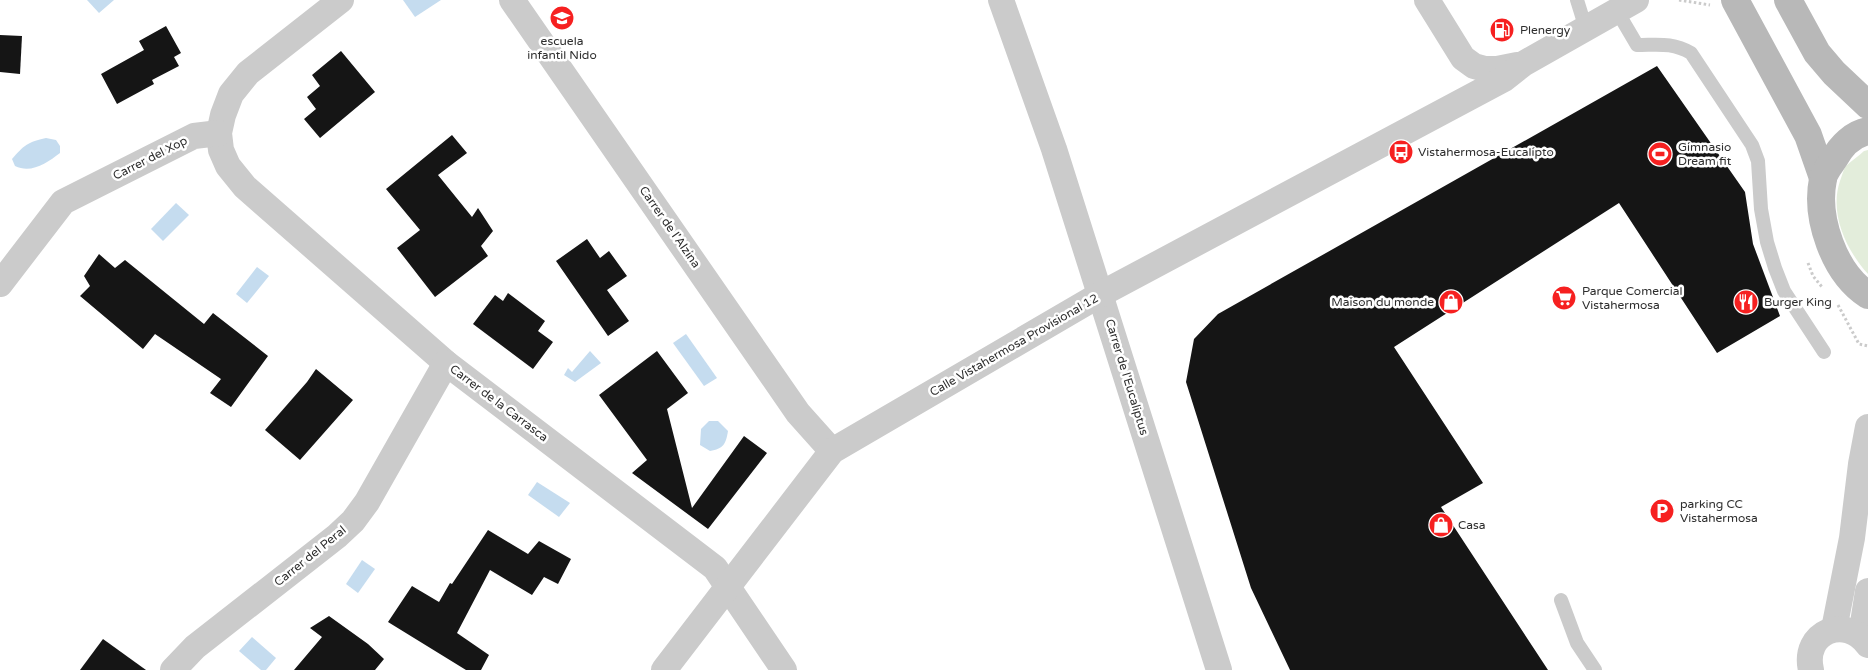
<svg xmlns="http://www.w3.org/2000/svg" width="1868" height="670" viewBox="0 0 1868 670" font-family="'Varela Round',sans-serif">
  <rect width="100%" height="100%" fill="#fff"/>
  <path fill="#e3eddb" d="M1868 150V274C1846 250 1829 213 1840 181 1842 176 1843 170 1846 166 1851 161 1859 156 1864 151Z"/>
  <g fill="#c5dcef">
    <path d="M87 0H114L99 13Z"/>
    <path d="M403 0H441L415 17Z"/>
    <path d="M46 138 56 140 60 146V153C47 163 31 174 15 166L12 159C24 145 28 142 46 138Z"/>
    <path d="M176 203 189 215 163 241 151 229Z"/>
    <path d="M257 267 269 276 247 303 236 294Z"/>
    <path d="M686 334 717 378 704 386 673 343Z"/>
    <path d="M590 351 601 363 575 382 564 375 568 368 572 372Z"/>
    <path d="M709 421H718L728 431C726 444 723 449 710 451L700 445 701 429Z"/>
    <path d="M537 482 570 503 559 517 528 495Z"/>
    <path d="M362 560 375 569 358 593 346 584Z"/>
    <path d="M252 637 276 658 266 670H261L239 651Z"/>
  </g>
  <g fill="#151515">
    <path d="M166 26 181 53 174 57 179 66 152 80 154 84 117 104 101 74 144 50 139 41Z"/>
    <path d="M0 35 22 36 20 74 0 72Z"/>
    <path d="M341 51 375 92 320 138 304 119 316 109 307 97 320 86 312 75Z"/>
    <path d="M1657 66 1745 192 1753 244 1780 316 1717 353 1619 203 1394 347 1483 483 1441 507 1548 670H1290L1251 588 1186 382 1194 339 1218 314Z"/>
    <path d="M452 135 467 153 438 175 472 217 478 208 493 231 481 246 488 256 435 297 397 248 420 230 386 189Z"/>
    <path d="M587 239 600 258 609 251 627 276 607 290 629 321 608 336 556 261Z"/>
    <path d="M99 254 115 268 125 260 204 324 213 313 268 356 231 407 210 393 221 379 155 334 143 349 80 296 90 286 84 276Z"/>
    <path d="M508 293 545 321 538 331 553 342 533 369 473 324 495 295 503 301Z"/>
    <path d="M657 351 688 393 667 409 692 508 744 436 767 453 708 529 632 473 647 460 599 395Z"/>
    <path d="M316 369 353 400 300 460 265 430 307 382Z"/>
    <path d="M488 530 528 554 539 541 571 559 558 584 544 577 532 595 490 570 457 633 489 655 481 670H466L388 622 412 586 439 602 450 583 452 584Z"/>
    <path d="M329 616 368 644 384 659 375 670H294L322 637 310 628Z"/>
    <path d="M103 639 146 670H80Z"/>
  </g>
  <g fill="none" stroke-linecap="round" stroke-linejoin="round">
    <g stroke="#cbcbcb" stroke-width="3" stroke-dasharray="2.5 2.5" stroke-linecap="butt">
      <path d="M1679 0 1710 5"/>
      <path d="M1808 263 1813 276 1822 287"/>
      <path d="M1838 305 1859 344 1868 346"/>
    </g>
    <g stroke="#cbcbcb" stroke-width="14">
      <path d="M1577 0 1586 29"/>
      <path d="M1617 11 1637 45C1658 45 1672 42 1691 53L1752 145 1758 161 1761 209 1767 242 1775 268 1784 291 1824 352"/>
      <path d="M1561 600 1577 643 1595 670"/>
    </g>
    <g stroke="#cbcbcb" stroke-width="26">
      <path d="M341 0 248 73 231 94 223 115 219 133 221 150 228 166 245 187 446 363 715 568 784 670"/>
      <path d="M512 0 798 413 832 451"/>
      <path d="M1001 0 1054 149 1219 670"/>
      <path d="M1427 0 1463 58 1474 66 1485 69H1497L1517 65"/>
      <path d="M0 284 63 202 194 136 219 133"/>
      <path d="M1834 629 1852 538 1861 464 1868 427"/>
      <path d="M1861 636 1868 591"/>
      <path d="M173 670 195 647 337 536 353 521 367 502 446 363"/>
      <path d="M664 670 832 451 1101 294 1504 79 1523 64 1636 0"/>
      <path d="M1811 670C1802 632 1846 614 1868 645"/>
    </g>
    <g stroke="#b8b8b8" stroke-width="28">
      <path d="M1735 0 1808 135 1823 178"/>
      <path d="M1788 0 1817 53 1834 73 1868 105"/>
      <path d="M1868 131C1853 134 1841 146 1834 159 1830 165 1824 172 1823 179 1815 218 1834 273 1868 295"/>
    </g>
  </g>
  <defs>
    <symbol id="school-disc" viewBox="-11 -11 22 22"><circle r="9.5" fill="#f62020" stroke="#fff"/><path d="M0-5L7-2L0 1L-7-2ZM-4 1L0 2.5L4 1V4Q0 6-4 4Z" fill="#fff"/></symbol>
    <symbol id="fuel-disc" viewBox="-11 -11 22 22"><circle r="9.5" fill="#f62020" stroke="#fff"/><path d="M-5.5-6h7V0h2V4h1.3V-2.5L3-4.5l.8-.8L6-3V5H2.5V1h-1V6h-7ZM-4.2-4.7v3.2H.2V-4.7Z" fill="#fff"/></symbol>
    <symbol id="bus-disc" viewBox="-11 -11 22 22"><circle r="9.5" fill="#f62020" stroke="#fff"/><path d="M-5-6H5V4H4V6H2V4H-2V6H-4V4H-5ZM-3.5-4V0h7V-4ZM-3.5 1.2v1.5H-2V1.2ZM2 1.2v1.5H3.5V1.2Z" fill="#fff"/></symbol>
    <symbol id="stadium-disc" viewBox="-11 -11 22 22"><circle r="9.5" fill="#f62020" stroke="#fff"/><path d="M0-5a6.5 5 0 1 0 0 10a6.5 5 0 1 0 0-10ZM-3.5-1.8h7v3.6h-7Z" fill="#fff"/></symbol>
    <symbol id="supermarket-disc" viewBox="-11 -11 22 22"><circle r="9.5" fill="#f62020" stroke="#fff"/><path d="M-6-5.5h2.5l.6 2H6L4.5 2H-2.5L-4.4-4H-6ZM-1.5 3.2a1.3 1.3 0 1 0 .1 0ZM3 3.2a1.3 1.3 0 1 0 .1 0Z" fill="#fff"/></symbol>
    <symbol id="shop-disc" viewBox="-11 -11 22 22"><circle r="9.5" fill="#f62020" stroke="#fff"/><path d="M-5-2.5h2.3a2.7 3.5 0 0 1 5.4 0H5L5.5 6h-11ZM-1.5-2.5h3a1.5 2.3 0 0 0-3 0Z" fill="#fff"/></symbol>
    <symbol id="restaurant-disc" viewBox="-11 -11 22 22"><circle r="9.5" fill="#f62020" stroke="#fff"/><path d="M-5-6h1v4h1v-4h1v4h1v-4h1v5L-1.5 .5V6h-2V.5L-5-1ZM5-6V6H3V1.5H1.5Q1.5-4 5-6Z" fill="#fff"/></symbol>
    <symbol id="parking-disc" viewBox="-11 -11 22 22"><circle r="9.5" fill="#f62020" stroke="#fff"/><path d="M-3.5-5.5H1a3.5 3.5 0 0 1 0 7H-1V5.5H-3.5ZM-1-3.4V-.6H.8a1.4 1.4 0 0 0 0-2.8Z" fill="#fff"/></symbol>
  </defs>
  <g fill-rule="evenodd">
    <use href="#school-disc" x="548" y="4" width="28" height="28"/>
    <use href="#fuel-disc" x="1488" y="16" width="28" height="28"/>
    <use href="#bus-disc" x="1387" y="138" width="28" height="28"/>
    <use href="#stadium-disc" x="1646" y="140" width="28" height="28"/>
    <use href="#supermarket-disc" x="1550" y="284" width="28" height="28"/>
    <use href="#shop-disc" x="1437" y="288" width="28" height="28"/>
    <use href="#restaurant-disc" x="1732" y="288" width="28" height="28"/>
    <use href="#parking-disc" x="1648" y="497" width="28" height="28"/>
    <use href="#shop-disc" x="1427" y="511" width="28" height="28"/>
  </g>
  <g text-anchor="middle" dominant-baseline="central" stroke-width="5" stroke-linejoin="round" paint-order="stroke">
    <g font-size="12" fill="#2e2e2e" stroke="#fff" text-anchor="start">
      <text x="1520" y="30">Plenergy</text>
      <text x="562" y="41" text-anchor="middle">escuela<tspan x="562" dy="14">infantil Nido</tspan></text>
      <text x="1678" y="147">Gimnasio<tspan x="1678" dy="14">Dream fit</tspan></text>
      <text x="1418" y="152">Vistahermosa-Eucalipto</text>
      <text x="1582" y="291">Parque Comercial<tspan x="1582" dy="14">Vistahermosa</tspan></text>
      <text x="1434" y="302" text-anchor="end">Maison du monde</text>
      <text x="1764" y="302">Burger King</text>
      <text x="1680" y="504">parking CC<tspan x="1680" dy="14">Vistahermosa</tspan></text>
      <text x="1458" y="525">Casa</text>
    </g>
    <g font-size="12" fill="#2e2e2e" stroke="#fff">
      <text transform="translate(150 158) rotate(-27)">Carrer del Xop</text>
      <text transform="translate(670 227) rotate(55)">Carrer de l'Alzina</text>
      <text transform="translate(1014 345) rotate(-30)">Calle Vistahermosa Provisional 12</text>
      <text transform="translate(1127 377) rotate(73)">Carrer de l'Eucaliptus</text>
      <text transform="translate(499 403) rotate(37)">Carrer de la Carrasca</text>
      <text transform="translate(310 556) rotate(-39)">Carrer del Peral</text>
    </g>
  </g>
</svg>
